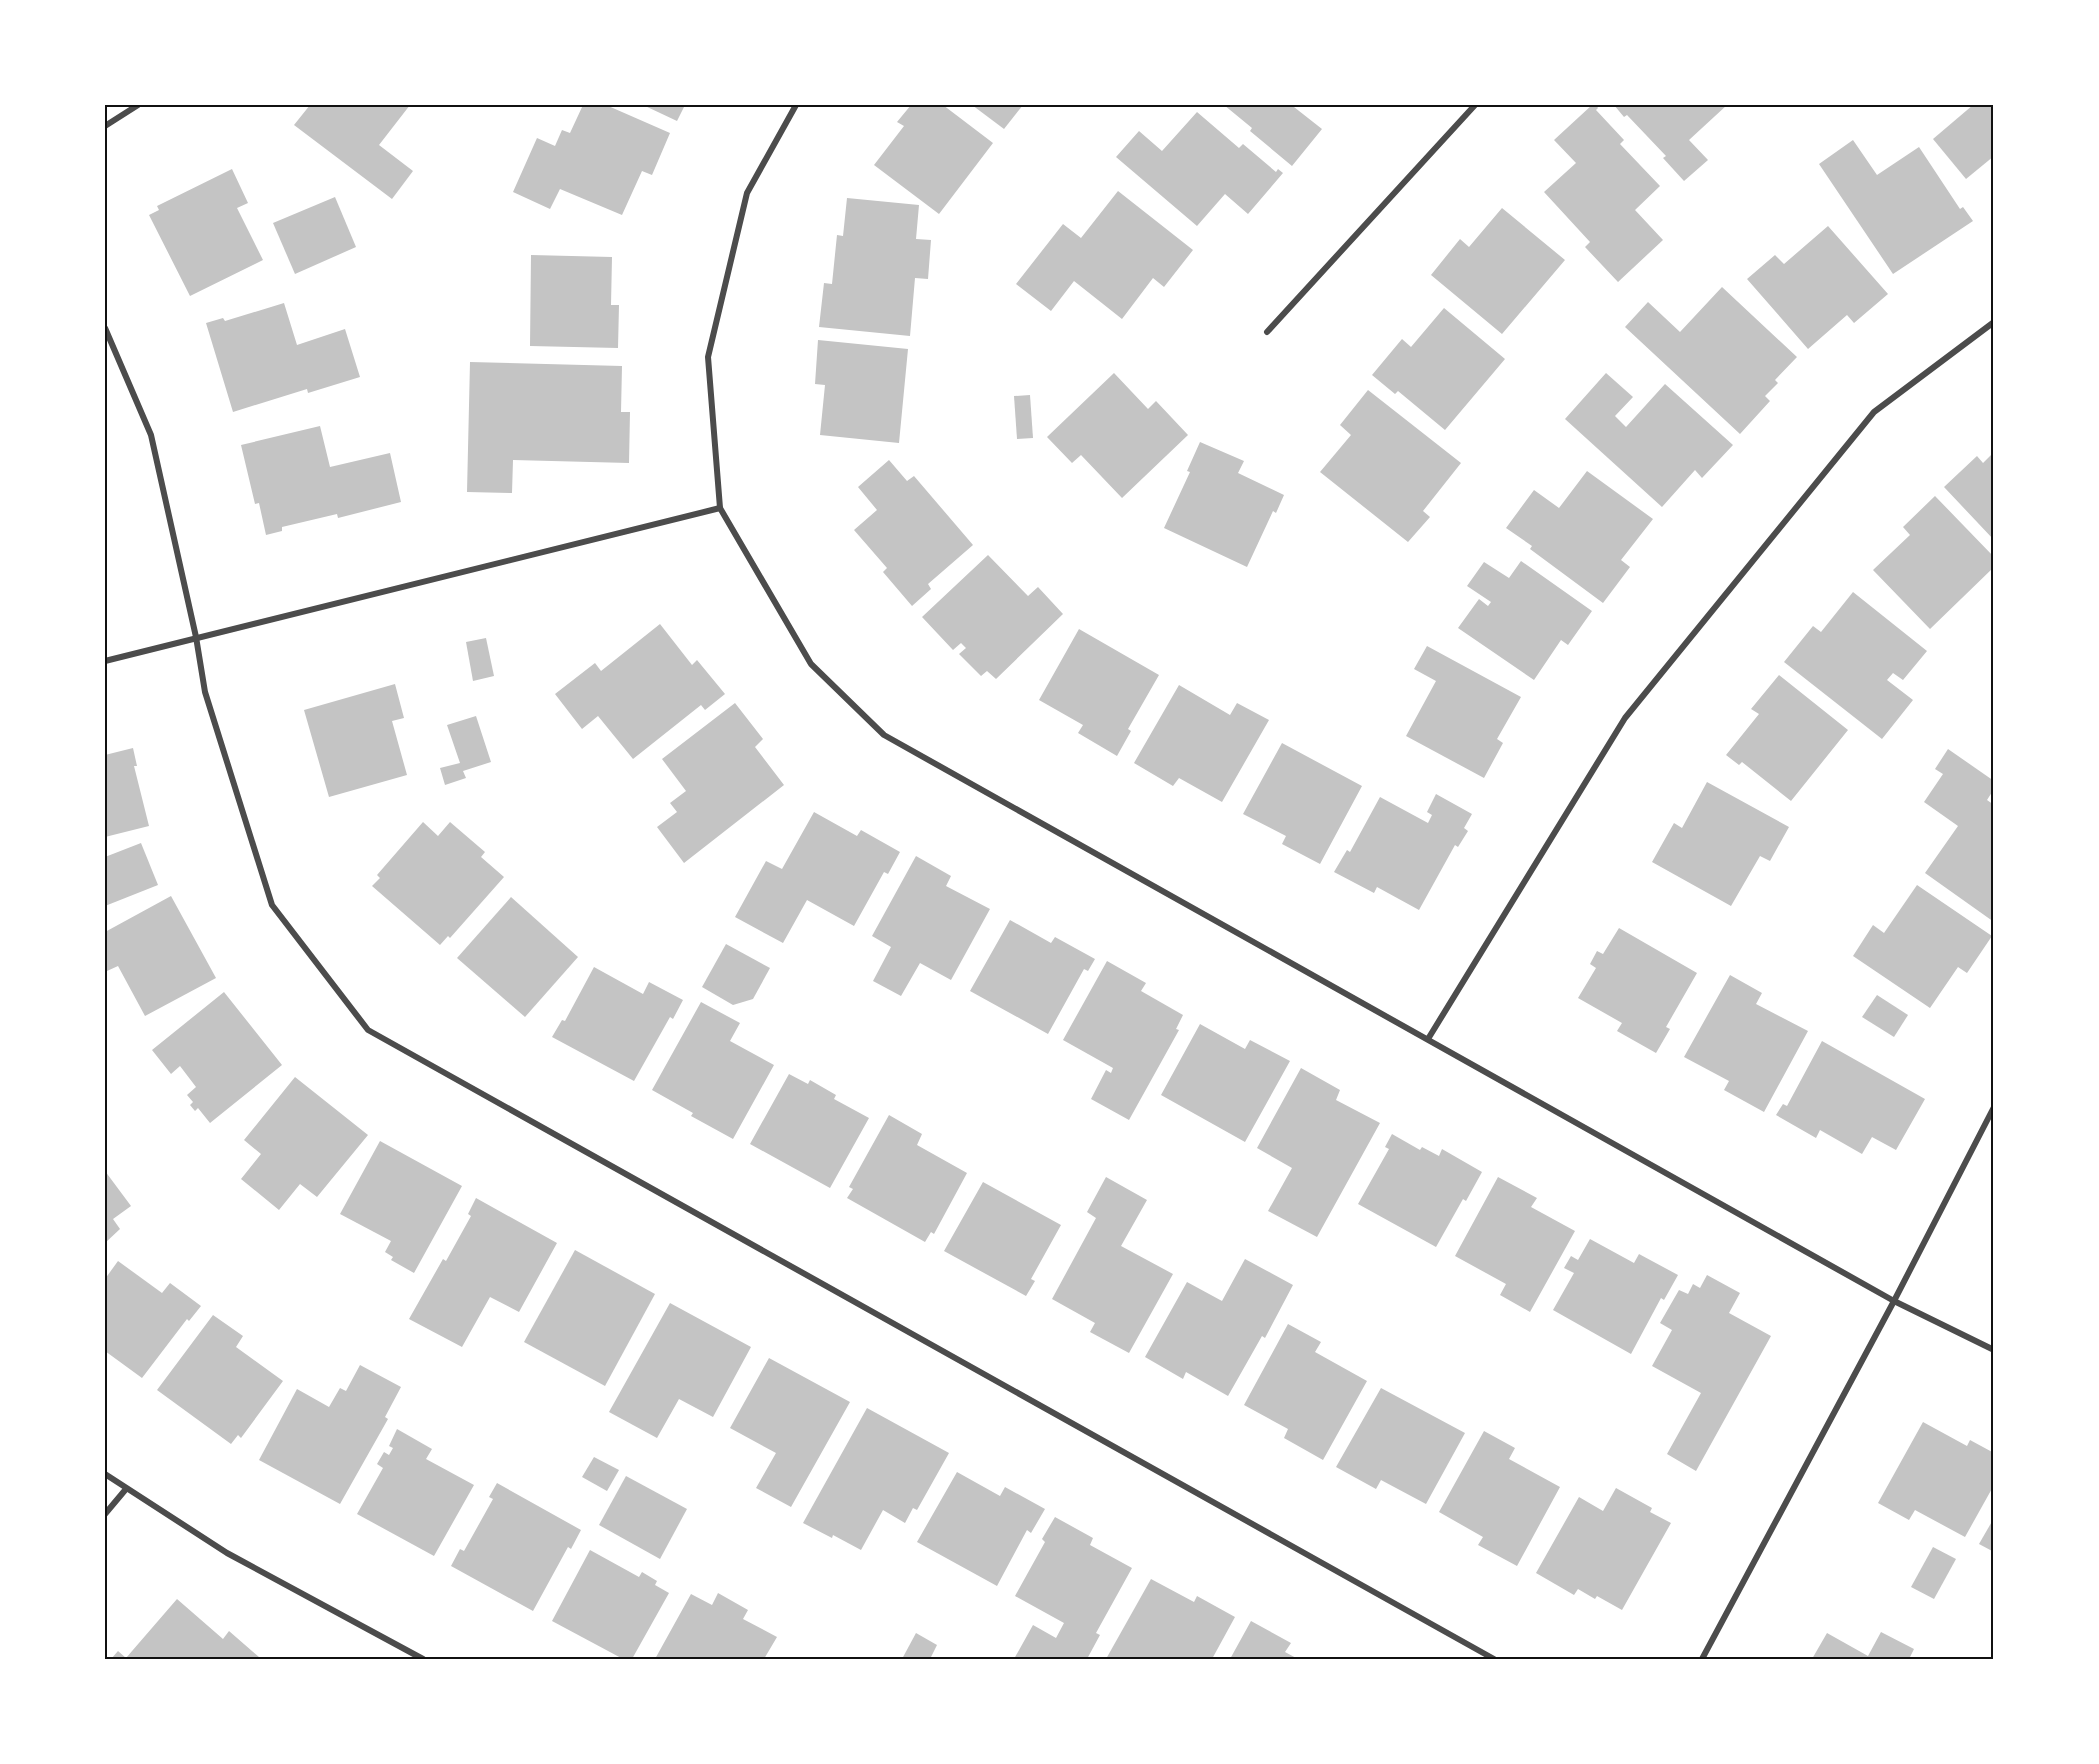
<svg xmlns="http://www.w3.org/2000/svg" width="2099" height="1764" viewBox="0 0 2099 1764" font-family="Jost,sans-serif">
  <rect width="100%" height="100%" fill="#fff"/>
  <g fill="#c4c4c4">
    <path d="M310 105H410L379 145 413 171 392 199 294 125Z"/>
    <path d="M583 105H606L670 133 652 175 642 171 622 215 560 189 550 209 513 192 537 138 555 146 562 130 570 133Z"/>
    <path d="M643 105H685L677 121Z"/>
    <path d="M911 105H943L993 143 939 214 874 165 904 126 897 122Z"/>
    <path d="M972 105H1023L1004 129Z"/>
    <path d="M1224 105H1295L1294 107 1322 129 1292 166 1250 131 1252 128Z"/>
    <path d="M1592 105H1596L1598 108 1596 110 1624 140 1620 144 1660 186 1635 210 1663 240 1618 282 1585 247 1590 242 1544 192 1576 163 1554 140Z"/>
    <path d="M1614 105H1727L1689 140 1708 160 1684 181 1663 158 1666 156 1627 115 1624 117Z"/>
    <path d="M1973 105H1994V156L1966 179 1933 139Z"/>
    <path d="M1197 112 1239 148 1243 144 1276 172 1278 169 1283 173 1248 214 1225 194 1197 226 1116 157 1139 131 1162 151Z"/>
    <path d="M1853 140 1877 175 1919 147 1960 209 1963 207 1973 221 1893 274 1819 164Z"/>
    <path d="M232 169 248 203 237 208 263 260 190 296 149 215 159 210 157 206Z"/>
    <path d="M1118 191 1193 250 1164 287 1153 278 1122 319 1074 281 1051 311 1016 284 1063 224 1081 238Z"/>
    <path d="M335 197 356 247 295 274 273 223Z"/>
    <path d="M847 198 919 205 916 239 931 240 928 279 915 278 910 336 819 327 824 283 832 284 837 235 843 236Z"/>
    <path d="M1502 208 1565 260 1502 334 1431 275 1460 239 1469 247Z"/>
    <path d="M1828 226 1888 294 1854 323 1847 315 1808 349 1747 279 1775 255 1784 264Z"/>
    <path d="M531 255 612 257 611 305H619L618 348 530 346Z"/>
    <path d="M1722 287 1797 357 1775 380 1778 383 1765 396 1770 401 1740 434 1625 327 1648 302 1680 332Z"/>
    <path d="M284 303 297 345 345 329 360 377 308 393 307 389 233 412 206 323 223 318 225 321Z"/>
    <path d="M1444 308 1505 359 1445 430 1398 391 1395 394 1372 375 1402 339 1411 347Z"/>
    <path d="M818 340 908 349 899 443 820 435 825 385 815 384Z"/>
    <path d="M470 362 622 366 621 412H630L629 463 513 460 512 493 467 492Z"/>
    <path d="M1114 373 1148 409 1156 401 1188 435 1122 498 1081 455 1072 463 1047 437Z"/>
    <path d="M1606 373 1633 397 1615 416 1626 427 1665 384 1733 445 1702 478 1695 470 1662 507 1565 419Z"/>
    <path d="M1368 390 1461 463 1423 511 1430 517 1408 542 1320 472 1351 435 1340 425Z"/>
    <path d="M1030 395 1033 438 1017 439 1014 396Z"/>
    <path d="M320 426 330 467 390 453 401 502 338 518 337 514 282 527V531L266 535 259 503 255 504 241 445Z"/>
    <path d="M1200 442 1244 461 1238 473 1284 495 1276 513 1273 511 1247 567 1164 528 1190 472 1187 471Z"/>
    <path d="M1994 452V540L1944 487 1977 456 1983 463Z"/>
    <path d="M889 460 907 481 914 476 973 545 928 584 931 589 912 606 883 572 887 568 854 530 877 510 858 487Z"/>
    <path d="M1587 471 1653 519 1621 560 1630 567 1603 603 1530 549 1532 546 1506 528 1534 490 1559 508Z"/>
    <path d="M1935 496 1994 557V567L1930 629 1873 570 1910 535 1903 527Z"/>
    <path d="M988 555 1028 596 1038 587 1063 614 996 679 987 671 981 676 959 654 966 648 961 643 953 650 922 617Z"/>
    <path d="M1521 561 1592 611 1568 645 1561 640 1534 680 1458 628 1479 599 1488 606 1491 602 1467 586 1484 562 1509 578Z"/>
    <path d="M1853 592 1927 651 1903 680 1893 673 1887 680 1913 700 1882 739 1784 662 1813 626 1821 632Z"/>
    <path d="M660 624 692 665 697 660 725 694 705 710 701 705 633 759 598 716 582 729 555 694 595 663 601 671Z"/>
    <path d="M1079 629 1159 675 1128 729 1131 731 1117 756 1078 733 1083 725 1039 700Z"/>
    <path d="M486 638 494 676 473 681 466 642Z"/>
    <path d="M1427 646 1521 697 1497 739 1503 743 1484 778 1406 736 1436 681 1414 669Z"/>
    <path d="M1779 675 1848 730 1791 801 1742 762 1739 765 1726 755 1759 714 1751 709Z"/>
    <path d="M395 684 404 718 392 721 407 775 329 797 304 710Z"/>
    <path d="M1179 685 1230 715 1237 703 1269 720 1222 802 1179 778 1173 786 1134 763Z"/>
    <path d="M735 703 763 739 755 747 784 785 684 863 657 827 677 812 670 803 686 791 662 759Z"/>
    <path d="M476 716 491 762 463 771 466 778 445 785 440 768 460 763 447 725Z"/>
    <path d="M1282 743 1362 786 1320 864 1282 844 1286 836 1243 814Z"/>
    <path d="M133 748 137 766H134L149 826 105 837V755Z"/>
    <path d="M1948 749 1994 781V789L1987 800 1994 805V922L1925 873 1958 826 1924 802 1943 774 1935 769Z"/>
    <path d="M1707 782 1789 827 1770 861 1760 856 1731 906 1652 862 1674 823 1682 828Z"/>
    <path d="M1436 794 1472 814 1464 828 1468 831 1458 847 1455 845 1419 910 1377 887 1374 893 1334 872 1347 850 1350 852 1380 797 1428 823 1432 815 1427 812Z"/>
    <path d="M814 812 857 836 861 830 900 852 888 874 884 872 854 926 807 900 783 943 735 917 766 861 782 869Z"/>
    <path d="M423 822 438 836 450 822 485 852 481 857 504 877 450 938 448 936 440 945 372 886 380 878 377 875Z"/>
    <path d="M141 843 158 885 105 906V857Z"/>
    <path d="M916 856 951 876 946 886 990 909 951 980 920 963 901 996 873 981 891 947 872 936Z"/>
    <path d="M1917 885 1992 936 1967 973 1958 967 1930 1008 1853 956 1873 925 1884 933Z"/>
    <path d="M171 896 216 978 145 1016 118 966 107 971 105 968V932Z"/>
    <path d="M511 897 578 957 525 1017 457 958Z"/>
    <path d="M1010 920 1051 943 1055 937 1095 959 1088 971 1084 969 1048 1034 970 991Z"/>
    <path d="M1619 928 1697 973 1666 1027 1670 1029 1656 1053 1617 1031 1622 1023 1578 998 1596 968 1590 964 1597 951 1603 954Z"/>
    <path d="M726 944 770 968 753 999 733 1005 702 987Z"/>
    <path d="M1107 961 1146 983 1141 991 1183 1015 1176 1029 1179 1030 1129 1120 1091 1099 1106 1070 1111 1073 1113 1068 1063 1040Z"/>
    <path d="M594 967 643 994 649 982 683 1000 673 1019 670 1017 634 1081 552 1037 562 1020 565 1021Z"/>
    <path d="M1730 975 1762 993 1756 1004 1808 1031 1764 1112 1724 1090 1729 1081 1684 1057Z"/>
    <path d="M224 992 282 1065 210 1123 198 1108 195 1111 190 1105 193 1102 187 1095 196 1087 180 1066 171 1074 152 1050Z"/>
    <path d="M1877 995 1908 1015 1894 1037 1862 1017Z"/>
    <path d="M701 1002 740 1023 730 1041 774 1065 733 1139 691 1116 693 1113 652 1090Z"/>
    <path d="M1200 1024 1245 1049 1250 1040 1290 1061 1245 1142 1161 1095Z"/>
    <path d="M1822 1041 1925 1099 1896 1150 1872 1137 1862 1154 1820 1130 1816 1138 1776 1115 1783 1104 1787 1106Z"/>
    <path d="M1301 1068 1340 1090 1336 1100 1380 1123 1317 1237 1268 1211 1292 1168 1257 1148Z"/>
    <path d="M789 1074 808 1084 810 1080 836 1095 834 1099 869 1118 830 1188 750 1144Z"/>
    <path d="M295 1077 368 1135 317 1197 300 1184 279 1210 241 1179 261 1154 244 1140Z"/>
    <path d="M889 1115 922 1134 917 1145 967 1173 934 1234 931 1232 925 1242 847 1198 853 1189 849 1187Z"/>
    <path d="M1392 1134 1420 1150 1422 1147 1439 1156 1442 1149 1482 1172 1466 1201 1463 1199 1436 1247 1358 1204 1389 1149 1385 1147Z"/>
    <path d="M380 1141 462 1186 414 1273 391 1260 393 1257 385 1252 391 1241 340 1214Z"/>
    <path d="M105 1171 131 1206 113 1219 120 1229 105 1243Z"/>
    <path d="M1106 1177 1147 1200 1121 1246 1173 1274 1129 1353 1090 1332 1095 1323 1052 1299 1096 1218 1087 1212Z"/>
    <path d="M1498 1177 1537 1198 1531 1207 1575 1231 1530 1312 1500 1295 1506 1284 1455 1256Z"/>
    <path d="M983 1182 1061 1225 1031 1279 1035 1281 1026 1296 944 1251Z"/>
    <path d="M476 1198 557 1243 519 1312 490 1297 462 1347 409 1319 443 1259 446 1261 471 1216 468 1214Z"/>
    <path d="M1590 1239 1634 1263 1639 1254 1678 1275 1664 1300 1661 1298 1631 1354 1553 1310 1574 1273 1564 1268 1571 1256 1578 1260Z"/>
    <path d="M575 1250 655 1294 605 1386 524 1342Z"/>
    <path d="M1245 1259 1293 1285 1265 1338 1262 1336 1228 1396 1186 1372 1183 1379 1145 1357 1187 1282 1222 1301Z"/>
    <path d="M118 1261 162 1293 170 1283 201 1306 189 1321 187 1319 142 1378 105 1351V1279Z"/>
    <path d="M1707 1275 1740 1293 1729 1313 1771 1336 1696 1471 1667 1454 1701 1393 1652 1366 1672 1330 1660 1323 1679 1290 1688 1294 1693 1284 1700 1288Z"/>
    <path d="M670 1303 751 1347 713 1417 679 1399 657 1438 609 1412Z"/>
    <path d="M213 1315 243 1336 236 1347 283 1381 241 1438 238 1435 231 1444 157 1390Z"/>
    <path d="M1288 1324 1321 1342 1315 1352 1367 1381 1323 1460 1284 1438 1288 1429 1244 1405Z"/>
    <path d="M769 1358 850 1402 791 1507 756 1488 776 1453 730 1428Z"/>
    <path d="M360 1365 401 1387 385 1417 388 1419 340 1504 259 1460 297 1389 329 1407 340 1388 346 1391Z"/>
    <path d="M1381 1388 1465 1433 1426 1504 1381 1480 1376 1489 1336 1467Z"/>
    <path d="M867 1408 949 1453 917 1510 913 1508 905 1523 883 1510 861 1550 833 1535 832 1538 803 1523Z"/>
    <path d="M1923 1422 1967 1446 1970 1440 1994 1453V1485L1965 1537 1915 1510 1909 1520 1878 1503Z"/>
    <path d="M397 1429 432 1449 426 1459 474 1485 434 1556 357 1514 383 1468 377 1464 384 1452 389 1455 393 1448 389 1446Z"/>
    <path d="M1484 1431 1515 1448 1509 1459 1560 1487 1517 1566 1478 1545 1483 1537 1439 1512Z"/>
    <path d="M594 1457 619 1470 607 1491 582 1477Z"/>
    <path d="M957 1472 1000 1496 1005 1487 1045 1509 1031 1533 1027 1530 997 1586 917 1542Z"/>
    <path d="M626 1476 687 1509 660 1559 599 1525Z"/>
    <path d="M497 1483 581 1530 571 1549 568 1547 533 1611 451 1566 460 1549 464 1551 493 1499 489 1497Z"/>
    <path d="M1616 1488 1652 1508 1650 1512 1671 1523 1622 1610 1597 1596 1595 1599 1578 1589 1574 1595 1536 1573 1579 1497 1603 1511Z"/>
    <path d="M1055 1517 1093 1538 1090 1545 1132 1568 1096 1633 1100 1635 1087 1659H1014L1033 1625 1056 1638 1064 1623 1015 1596 1045 1542 1042 1539Z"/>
    <path d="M1994 1518V1552L1979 1544Z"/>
    <path d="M1933 1547 1956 1559 1934 1599 1911 1587Z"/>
    <path d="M590 1550 639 1577 642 1572 657 1581 655 1585 669 1593 632 1659H623L552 1621Z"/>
    <path d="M1151 1579 1194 1602 1197 1596 1235 1617 1212 1659H1106Z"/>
    <path d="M718 1593 748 1610 743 1619 777 1637 764 1659H655L691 1594 712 1605Z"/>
    <path d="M177 1599 223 1639 229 1631 259 1657 257 1659H111L118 1651 126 1658Z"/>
    <path d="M1251 1621 1291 1643 1285 1652 1298 1659H1230Z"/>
    <path d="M1881 1632 1914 1649 1909 1659H1812L1827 1633 1868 1656Z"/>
    <path d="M916 1633 937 1645 930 1659H902Z"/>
  </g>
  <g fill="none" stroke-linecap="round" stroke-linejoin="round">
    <g stroke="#4c4c4c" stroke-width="6">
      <path d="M796 105 747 193 708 357 720 508 811 664 884 735 1894 1301 1994 1350"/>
      <path d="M105 126 138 105"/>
      <path d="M105 328 151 435 196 637 205 692 272 905 368 1030 1494 1659"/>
      <path d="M1267 332 1475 105"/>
      <path d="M105 661 720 508"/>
      <path d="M1428 1039 1625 718 1874 412 1994 322"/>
      <path d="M105 1474 227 1553 423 1659"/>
      <path d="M105 1514 126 1489"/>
      <path d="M1702 1659 1894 1301 1994 1107"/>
    </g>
  </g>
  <rect width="2099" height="1764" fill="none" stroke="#ffffff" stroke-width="213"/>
  <rect x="106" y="106" width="1886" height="1552" fill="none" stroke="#111" stroke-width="2"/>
</svg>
